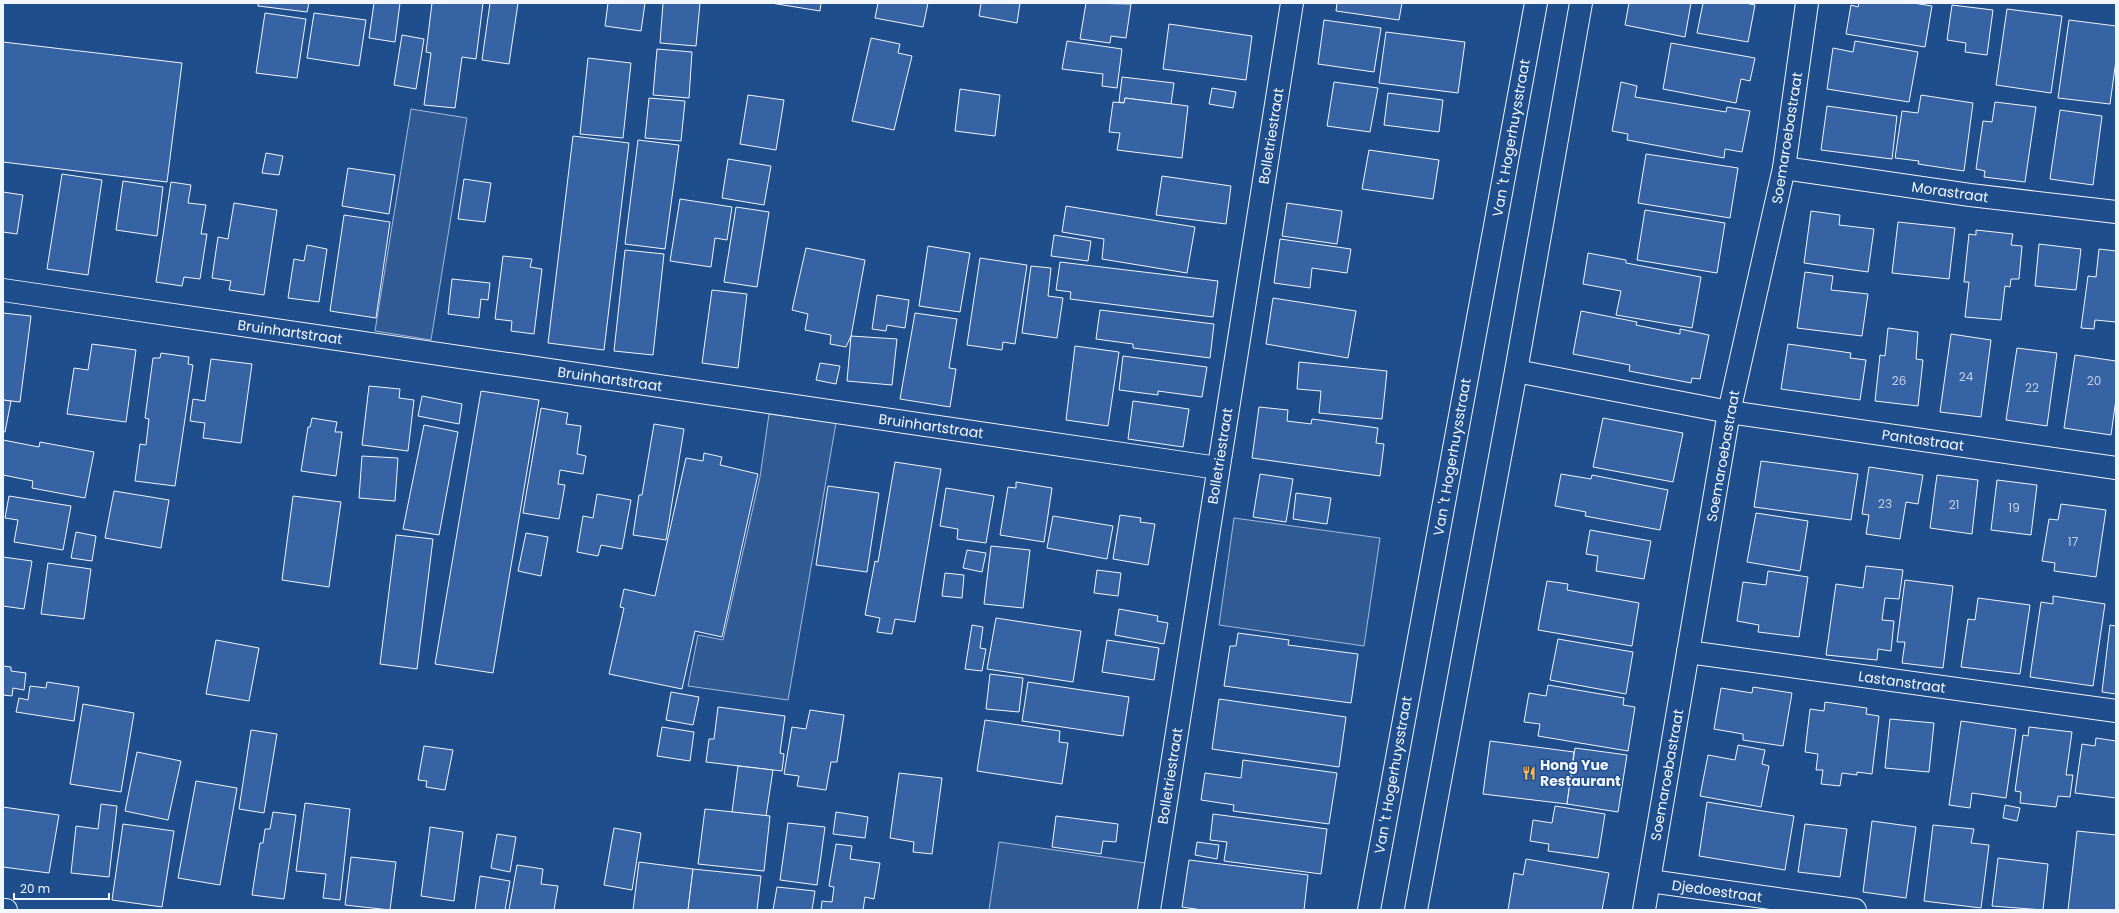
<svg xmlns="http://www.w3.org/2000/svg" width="2119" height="913" viewBox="0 0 2119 913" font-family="Poppins,sans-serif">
  <rect width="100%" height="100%" fill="#1f4e8c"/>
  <g fill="#305b95" stroke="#a8bbd7">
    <path d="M411 109 467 118 431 340 375 331Z"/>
    <path d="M769 414 836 423 788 700 688 686 698 635 723 640 760 477Z"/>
    <path d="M1234 518 1380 538 1364 646 1219 625Z"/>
    <path d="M999 842 1145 863 1138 910H989Z"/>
  </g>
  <g fill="#3563a3" stroke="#f2f6ff">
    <path d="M258 3H309L307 12 258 6Z"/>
    <path d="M374 3H400L395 42 369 38Z"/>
    <path d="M432 3H483L476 59 462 57 455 108 424 105 431 53 426 52Z"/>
    <path d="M490 3H518L509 64 482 60Z"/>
    <path d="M608 3H645L641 31 605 26Z"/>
    <path d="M663 3H700L696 46 660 43Z"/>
    <path d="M771 3H821L820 11Z"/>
    <path d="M878 3H928L923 27 875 18Z"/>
    <path d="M981 3H1020L1017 23 979 16Z"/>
    <path d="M1086 3 1131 4 1126 38 1111 36 1110 43 1080 39Z"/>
    <path d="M1337 3H1402L1399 20 1336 11Z"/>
    <path d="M1629 3H1691L1685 37 1625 25Z"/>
    <path d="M1703 3H1745L1755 5 1748 42 1697 33Z"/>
    <path d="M1859 3H1913L1932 6 1925 47 1846 34 1851 5 1858 7Z"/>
    <path d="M1952 5 1993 10 1987 55 1965 52 1966 43 1947 40Z"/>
    <path d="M2007 9 2062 16 2051 93 1996 85Z"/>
    <path d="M265 13 306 19 297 78 256 73Z"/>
    <path d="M314 13 366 20 359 66 307 58Z"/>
    <path d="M1324 20 1381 28 1374 72 1318 64Z"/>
    <path d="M2069 20 2116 26V60L2110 104 2058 98Z"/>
    <path d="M1169 24 1252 36 1246 80 1163 69Z"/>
    <path d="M1386 32 1465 42 1458 93 1379 83Z"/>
    <path d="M402 35 424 39 416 89 394 85Z"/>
    <path d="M871 38 900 44 898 53 912 56 894 130 852 121Z"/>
    <path d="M1067 41 1122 49 1117 88 1102 86 1103 74 1062 69Z"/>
    <path d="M1855 41 1918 52 1909 102 1827 89 1833 48 1853 52Z"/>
    <path d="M3 42 182 63 167 182 3 162Z"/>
    <path d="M1671 43 1755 58 1750 81 1741 79 1736 103 1663 89Z"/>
    <path d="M657 49 692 52 689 98 653 95Z"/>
    <path d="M588 58 631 63 623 138 580 134Z"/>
    <path d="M1122 77 1174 83 1171 104 1125 98 1124 103 1119 102Z"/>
    <path d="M1334 82 1378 88 1370 132 1327 126Z"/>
    <path d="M1621 82 1637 86 1635 97 1726 112 1727 107 1750 111 1742 152 1725 149 1724 158 1627 140 1628 134 1612 131Z"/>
    <path d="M1212 88 1236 92 1233 108 1209 104Z"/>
    <path d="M960 89 1000 95 995 136 955 131Z"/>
    <path d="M1388 93 1443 100 1439 132 1384 125Z"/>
    <path d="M748 95 784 100 776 150 740 144Z"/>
    <path d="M1921 95 1973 103 1964 171 1918 164 1919 161 1895 158 1902 111 1918 113Z"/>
    <path d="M649 98 685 101 681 141 645 138Z"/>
    <path d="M1125 98 1188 106 1182 158 1117 150 1120 133 1109 132 1113 102 1124 103Z"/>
    <path d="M1995 102 2036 107 2025 182 1984 177 1985 171 1976 169 1983 121 1992 122Z"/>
    <path d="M1827 106 1897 116 1892 159 1821 150Z"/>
    <path d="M2060 110 2102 116 2093 185 2050 179Z"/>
    <path d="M573 136 629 143 604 350 548 343Z"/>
    <path d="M638 140 679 145 665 249 625 244Z"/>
    <path d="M1369 150 1439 160 1433 199 1362 189Z"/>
    <path d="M266 153 283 156 279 175 262 173Z"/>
    <path d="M1646 154 1738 168 1730 218 1638 203Z"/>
    <path d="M728 159 771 166 764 205 722 198Z"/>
    <path d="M348 168 395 175 389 214 342 206Z"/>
    <path d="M62 174 102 180 88 275 47 269Z"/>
    <path d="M1162 176 1231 186 1226 224 1156 215Z"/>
    <path d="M464 179 491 183 485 222 458 219Z"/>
    <path d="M123 181 163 187 157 236 116 230Z"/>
    <path d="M171 182 191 185 188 203 206 205 201 234H207L200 279 184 277 182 286 156 282Z"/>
    <path d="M3 192 23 195 17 234 3 232Z"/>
    <path d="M680 199 732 207 727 240 715 238 711 267 670 261Z"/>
    <path d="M234 203 277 210 264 295 229 290 231 281 212 278 218 237 228 239Z"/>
    <path d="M1287 203 1342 211 1337 244 1282 236Z"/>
    <path d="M1066 206 1195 227 1187 273 1102 259 1104 239 1062 232Z"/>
    <path d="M736 207 769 212 757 287 724 282Z"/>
    <path d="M1645 210 1725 223 1717 273 1637 260Z"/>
    <path d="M1811 211 1840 215 1839 225 1874 229 1868 272 1804 263Z"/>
    <path d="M344 215 390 222 376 318 330 311Z"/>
    <path d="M1898 222 1955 228 1949 279 1892 273Z"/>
    <path d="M1976 230 2013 234 2011 245 2022 246 2019 279H2011L2010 287 2005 286 2001 320 1965 317 1969 282H1964L1969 234 1976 235Z"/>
    <path d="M1054 235 1091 241 1088 261 1051 256Z"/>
    <path d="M1280 239 1351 249 1347 273 1312 268 1310 288 1274 283Z"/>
    <path d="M2039 244 2081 249 2076 290 2035 286Z"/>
    <path d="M307 245 327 249 319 302 288 298 294 259 304 261Z"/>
    <path d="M928 246 970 253 960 312 919 306Z"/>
    <path d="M806 248 865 260 851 336 846 347 830 344 831 335 805 330 808 314 792 310Z"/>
    <path d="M2099 249 2116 251V322L2095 320 2094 329 2081 328 2088 276 2096 277Z"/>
    <path d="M625 250 664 254 653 355 614 351Z"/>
    <path d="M1588 253 1626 260V263L1701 277 1692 328 1616 315 1621 291 1583 284Z"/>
    <path d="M503 256 532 259 530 267 542 269 534 334 511 331 512 321 495 319Z"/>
    <path d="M980 258 1027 265 1015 344 1003 342 1002 350 967 345Z"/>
    <path d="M1060 262 1218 281 1213 317 1070 299 1071 292 1056 290Z"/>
    <path d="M1031 266 1051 268 1048 296 1063 298 1057 338 1022 333Z"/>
    <path d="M1805 272 1833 276 1831 290 1868 294 1862 336 1797 328Z"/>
    <path d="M452 279 490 283 488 300 481 299 479 318 448 314Z"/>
    <path d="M712 290 747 294 738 368 702 363Z"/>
    <path d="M877 295 909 300 905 328 887 325 886 331 872 329Z"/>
    <path d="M1273 298 1356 311 1348 358 1266 344Z"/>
    <path d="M1100 310 1214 324 1210 358 1133 348V344L1096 339Z"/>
    <path d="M1581 311 1637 322 1636 325 1680 334V329L1709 335 1700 379 1692 378 1691 383 1629 371 1630 365 1573 354Z"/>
    <path d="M3 313 31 316 20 402 3 400Z"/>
    <path d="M915 313 957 319 949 368 956 369 950 407 900 399Z"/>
    <path d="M1888 328 1918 332 1916 359 1923 360 1918 406 1875 401 1880 355 1885 356Z"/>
    <path d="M1951 334 1991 340 1981 417 1940 412Z"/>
    <path d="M851 336 897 339 892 385 847 381Z"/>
    <path d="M92 344 136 350 126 422 67 414 74 368 88 370Z"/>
    <path d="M1788 344 1851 353 1850 358 1866 360 1860 400 1781 389Z"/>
    <path d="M1075 346 1119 352 1108 426 1066 420Z"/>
    <path d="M2017 348 2057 353 2047 426 2006 420Z"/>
    <path d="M161 353 189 357 188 364 193 365 175 486 135 481 140 444 146 445 149 419 145 418 153 358H160Z"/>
    <path d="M2075 355 2116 361V399L2111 435 2064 428Z"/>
    <path d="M1123 356 1207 367 1202 397 1158 391V395L1119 390Z"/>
    <path d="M211 359 252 364 241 443 203 438 205 423 190 421 193 399 205 401Z"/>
    <path d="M1299 362 1387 371 1382 419 1319 413 1321 391 1297 389Z"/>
    <path d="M820 363 840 366 836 384 816 380Z"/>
    <path d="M369 386 400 389 399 398 414 400 408 451 362 445Z"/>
    <path d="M481 391 539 400 493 673 435 664Z"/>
    <path d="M422 396 462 404 459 424 418 416Z"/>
    <path d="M3 400 11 401 5 432H3Z"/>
    <path d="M1133 401 1189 409 1183 447 1128 439Z"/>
    <path d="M1259 407 1288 410 1287 421 1311 424 1312 419 1378 428 1376 443 1384 444 1380 476 1252 458Z"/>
    <path d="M541 408 568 413 566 424 581 426 577 454 586 456 583 474 560 470 558 484 565 485 559 519 523 513Z"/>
    <path d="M312 418 337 422 335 432H342L336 476 301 471 308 427H310Z"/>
    <path d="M1603 418 1683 433 1673 482 1593 467Z"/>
    <path d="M654 424 684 429 666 540 633 535 639 495H642Z"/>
    <path d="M424 425 458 432 439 535 403 529Z"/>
    <path d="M3 440 39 447 40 442 94 452 85 498 32 488 33 481 3 475Z"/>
    <path d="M704 453 722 457 720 465 758 474 722 637 695 631 682 689 609 674 624 608 620 607 624 589 655 596 686 458 703 461Z"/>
    <path d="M362 456 398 458 395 501 359 498Z"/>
    <path d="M1761 461 1858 474 1851 520 1754 507Z"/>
    <path d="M895 462 941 469 915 622 895 619 892 634 877 632 880 618 865 615 875 561 878 562Z"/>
    <path d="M1869 467 1923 475 1918 504 1906 502 1900 539 1866 534 1869 515 1862 514Z"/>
    <path d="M1260 474 1293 479 1286 522 1253 517Z"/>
    <path d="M1561 474 1591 479 1592 475 1668 490 1660 530 1585 516 1586 512 1555 506Z"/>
    <path d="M1937 475 1978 480 1972 534 1930 528Z"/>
    <path d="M1997 480 2037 485 2031 535 1991 530Z"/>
    <path d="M1016 482 1052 488 1044 542 1000 535 1008 487 1016 488Z"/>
    <path d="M828 486 879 493 867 572 816 565Z"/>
    <path d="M946 488 994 496 986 543 957 539 958 529 940 526Z"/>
    <path d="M114 491 169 500 161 548 105 538Z"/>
    <path d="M1296 493 1331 498 1327 524 1293 519Z"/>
    <path d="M597 494 631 500 622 549 601 545 598 556 577 552 583 516 593 518Z"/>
    <path d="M9 496 71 506 63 550 14 542 18 520 5 518Z"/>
    <path d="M293 496 341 502 329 587 282 580Z"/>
    <path d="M2061 504 2106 510 2096 577 2054 571 2055 563 2042 561 2049 519 2058 520Z"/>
    <path d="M1756 513 1808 521 1800 571 1747 562Z"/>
    <path d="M1120 515 1141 518 1140 522 1155 524 1148 565 1113 559Z"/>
    <path d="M1053 516 1113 526 1107 559 1047 548Z"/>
    <path d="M1590 530 1651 541 1644 579 1596 571 1598 556 1586 554Z"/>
    <path d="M76 532 96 536 92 561 71 558Z"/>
    <path d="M526 533 548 537 541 576 518 571Z"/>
    <path d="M396 535 433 539 417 669 380 664Z"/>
    <path d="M991 546 1030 550 1023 608 984 604Z"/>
    <path d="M967 550 986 553 982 572 963 568Z"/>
    <path d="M3 557 32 561 24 609 3 606Z"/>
    <path d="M48 563 91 569 84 619 41 614Z"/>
    <path d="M1866 566 1903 570 1899 599 1885 598 1882 620 1894 621 1891 651 1878 649 1877 660 1826 655 1836 584 1863 588Z"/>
    <path d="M1097 570 1121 573 1118 596 1094 593Z"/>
    <path d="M1768 571 1808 577 1799 637 1758 632 1759 625 1737 621 1743 582 1766 585Z"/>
    <path d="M945 573 964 575 962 598 942 596Z"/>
    <path d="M1905 580 1953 586 1943 668 1902 663 1905 642H1897Z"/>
    <path d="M1547 581 1568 584 1567 590 1639 603 1632 646 1538 630Z"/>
    <path d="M2053 596 2105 604 2093 686 2030 677 2041 602 2053 604Z"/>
    <path d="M1978 598 2030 605 2020 674 1961 667 1968 619 1975 620Z"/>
    <path d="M1119 609 1158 616 1157 621 1168 623 1164 644 1115 635Z"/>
    <path d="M996 618 1081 631 1073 682 987 669Z"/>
    <path d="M972 625 983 627 980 648 986 649 982 671 965 669Z"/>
    <path d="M2110 625 2116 626V694L2102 692Z"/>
    <path d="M1238 633 1289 640 1288 645 1358 654 1351 703 1224 686 1230 646H1236Z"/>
    <path d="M1558 639 1633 652 1626 694 1550 680Z"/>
    <path d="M216 640 259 648 249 701 206 694Z"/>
    <path d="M1107 640 1159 648 1154 680 1102 672Z"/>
    <path d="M3 666 11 667V671L26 673 24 690 13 688 12 696 3 695Z"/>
    <path d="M990 674 1023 678 1019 712 986 709Z"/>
    <path d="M47 682 79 687 74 721 16 712 19 698 28 700 30 686 46 688Z"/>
    <path d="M1028 682 1129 697 1123 736 1022 721Z"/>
    <path d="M1548 685 1624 698 1623 705 1635 707 1628 751 1538 736 1540 724 1524 722 1529 693 1546 696Z"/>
    <path d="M1753 687 1792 693 1783 746 1743 740V734L1714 729 1721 688 1752 693Z"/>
    <path d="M671 692 699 697 693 725 666 720Z"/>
    <path d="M1219 699 1346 717 1339 767 1212 749Z"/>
    <path d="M1825 702 1867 708 1866 714 1879 716 1872 774 1857 772V775L1842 773 1840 786 1821 784 1823 770H1816L1818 754 1805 752 1810 709 1824 711Z"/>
    <path d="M83 704 134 713 121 792 70 784Z"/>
    <path d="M718 707 785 716 780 753 784 754 782 771 706 762 709 739H714Z"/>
    <path d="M810 710 844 715 837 762H831L826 790 797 786 799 776 784 774 792 727 806 729Z"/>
    <path d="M1890 719 1934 723 1929 772 1885 768Z"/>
    <path d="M985 720 1060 731 1059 742 1068 743 1062 784 977 771Z"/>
    <path d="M1961 721 2016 729 2006 798 1972 793 1970 808 1949 805Z"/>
    <path d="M662 727 694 732 690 761 657 756Z"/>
    <path d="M2029 727 2072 732 2066 775H2073L2070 797 2058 796 2056 807 2020 803 2021 792 2015 791 2023 735 2028 736Z"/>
    <path d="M251 730 277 734 264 813 239 809Z"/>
    <path d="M2096 738 2116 741V798L2075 793 2082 744 2095 746Z"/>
    <path d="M1490 741 1574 752 1567 804 1483 794Z"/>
    <path d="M1738 745 1765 750 1762 764 1769 766 1761 807 1700 796 1708 755 1735 760Z"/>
    <path d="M424 746 453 750 445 790 426 787 427 781 418 780Z"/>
    <path d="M1575 748 1627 755 1618 812 1567 804Z"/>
    <path d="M137 752 181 761 168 820 125 811Z"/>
    <path d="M1243 760 1337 773 1329 824 1233 811 1234 805 1201 800 1205 773 1241 778Z"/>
    <path d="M738 766 773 770 766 816 732 812Z"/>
    <path d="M899 773 942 778 932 854 913 852 914 842 890 838Z"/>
    <path d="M196 781 237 788 220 885 178 878Z"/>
    <path d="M1707 802 1794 816 1785 870 1699 856Z"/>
    <path d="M305 803 350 809 340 900 323 898 326 874 296 871Z"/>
    <path d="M101 804 117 806 109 877 71 873 76 826 98 829Z"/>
    <path d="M2005 805 2020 808 2017 821 2003 818Z"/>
    <path d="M1555 806 1605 814 1598 858 1548 851 1549 844 1530 841 1533 820 1552 823Z"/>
    <path d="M3 807 59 815 49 873 3 867Z"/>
    <path d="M705 809 770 816 764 871 698 864Z"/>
    <path d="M273 812 296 815 284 899 252 895 260 843H263L265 829H270Z"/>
    <path d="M836 812 868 817 865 838 833 834Z"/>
    <path d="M1213 814 1327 829 1321 874 1224 861 1227 842 1210 840Z"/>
    <path d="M1056 816 1118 824 1116 842 1103 841 1101 854 1052 847Z"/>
    <path d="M1872 821 1916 827 1906 898 1863 892Z"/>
    <path d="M788 823 825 827 817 885 780 880Z"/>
    <path d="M123 824 174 831 162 907 112 900Z"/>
    <path d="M1805 824 1847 829 1840 877 1798 872Z"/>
    <path d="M1933 825 1974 829 1971 843 1989 845 1981 908 1924 901Z"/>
    <path d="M430 827 463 832 454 901 421 896Z"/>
    <path d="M614 828 641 833 632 890 604 885Z"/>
    <path d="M2077 831 2116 835V910H2068Z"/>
    <path d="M497 834 516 837 510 872 491 868Z"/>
    <path d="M1197 842 1219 845 1217 859 1195 855Z"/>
    <path d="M836 844 852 846 850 859 880 863 874 899 865 897 863 910H821L822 901 832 902 834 887 829 886Z"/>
    <path d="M351 857 396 862 390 910 345 905Z"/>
    <path d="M1998 858 2048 864 2043 910 1992 906Z"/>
    <path d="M1526 859 1609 873 1602 910H1508L1514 873 1523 875Z"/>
    <path d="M1189 860 1308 875 1304 910H1202L1182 907Z"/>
    <path d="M639 862 693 869 688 910H633Z"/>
    <path d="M517 865 543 869 541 884 558 886 554 910H509Z"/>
    <path d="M693 869 761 876 757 910H688Z"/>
    <path d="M480 876 510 881 505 910H475Z"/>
    <path d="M777 887 815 891 812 910H773Z"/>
  </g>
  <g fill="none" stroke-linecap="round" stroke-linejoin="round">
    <defs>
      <g id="street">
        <path d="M1784 168 1970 195 2116 212"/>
        <path d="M3 290 1218 468"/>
        <path d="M1516 371 1729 412 2116 468"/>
        <path d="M1688 652 2116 711"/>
        <path d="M1650 881 1855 910"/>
        <path d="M3 910H6"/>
        <path d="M1149 910 1292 3"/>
        <path d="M1644 910 1729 412 1784 168 1807 3"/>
      </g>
      <g id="primary">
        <path d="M1369 910 1536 3"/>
        <path d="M1416 910 1516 371 1581 3"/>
      </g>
    </defs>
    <use href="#street" stroke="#f2f6ff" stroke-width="24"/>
    <use href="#primary" stroke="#f2f6ff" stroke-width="24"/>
    <use href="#street" stroke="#1f4e8c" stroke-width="22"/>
    <use href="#primary" stroke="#1f4e8c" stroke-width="22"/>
  </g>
  <defs>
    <symbol id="restaurant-bare" viewBox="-9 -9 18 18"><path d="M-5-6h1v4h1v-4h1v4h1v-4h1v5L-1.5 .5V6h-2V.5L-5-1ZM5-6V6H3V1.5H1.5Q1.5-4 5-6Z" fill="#ffb74d" stroke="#1f4e8c" stroke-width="2.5" paint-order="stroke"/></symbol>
  </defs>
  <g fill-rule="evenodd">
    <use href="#restaurant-bare" x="1519" y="763" width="20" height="20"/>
  </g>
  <g text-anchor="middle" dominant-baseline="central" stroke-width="3" stroke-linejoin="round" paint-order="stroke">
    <g font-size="12" fill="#c3d1e8">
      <text x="1966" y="376">24</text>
      <text x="1899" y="380">26</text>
      <text x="2094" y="380">20</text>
      <text x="2032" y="387">22</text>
      <text x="1885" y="503">23</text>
      <text x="1954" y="504">21</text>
      <text x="2014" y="507">19</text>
      <text x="2073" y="541">17</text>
    </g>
    <g font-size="14" fill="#f2f6ff" stroke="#1f4e8c">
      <text transform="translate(1271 136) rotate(-81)">Bolletriestraat</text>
      <text transform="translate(1511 138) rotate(-80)">Van 't Hogerhuysstraat</text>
      <text transform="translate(1787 138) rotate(-81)">Soemaroebastraat</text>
      <text transform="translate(1950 192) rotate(8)">Morastraat</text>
      <text transform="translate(290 332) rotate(8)">Bruinhartstraat</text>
      <text transform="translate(610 379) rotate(8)">Bruinhartstraat</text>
      <text transform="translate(931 426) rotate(8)">Bruinhartstraat</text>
      <text transform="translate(1923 440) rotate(8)">Pantastraat</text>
      <text transform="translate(1220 456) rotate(-81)">Bolletriestraat</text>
      <text transform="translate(1723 456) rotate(-80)">Soemaroebastraat</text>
      <text transform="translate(1452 457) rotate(-80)">Van 't Hogerhuysstraat</text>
      <text transform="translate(1902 682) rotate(8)">Lastanstraat</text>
      <text transform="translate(1393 775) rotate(-80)">Van 't Hogerhuysstraat</text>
      <text transform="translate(1667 775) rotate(-80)">Soemaroebastraat</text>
      <text transform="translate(1170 776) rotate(-81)">Bolletriestraat</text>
      <text transform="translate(1717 891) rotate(8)">Djedoestraat</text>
    </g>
    <g font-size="14" font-weight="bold" fill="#f2f6ff" stroke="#1f4e8c" text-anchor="start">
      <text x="1540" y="765">Hong Yue<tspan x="1540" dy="16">Restaurant</tspan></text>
    </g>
  </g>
  <rect width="2119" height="913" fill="none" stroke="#f2f6ff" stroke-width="8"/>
  <path d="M14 893v6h95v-6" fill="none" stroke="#f2f6ff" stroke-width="2"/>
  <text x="20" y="893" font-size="12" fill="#f2f6ff" stroke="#1f4e8c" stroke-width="3" paint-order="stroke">20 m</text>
</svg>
